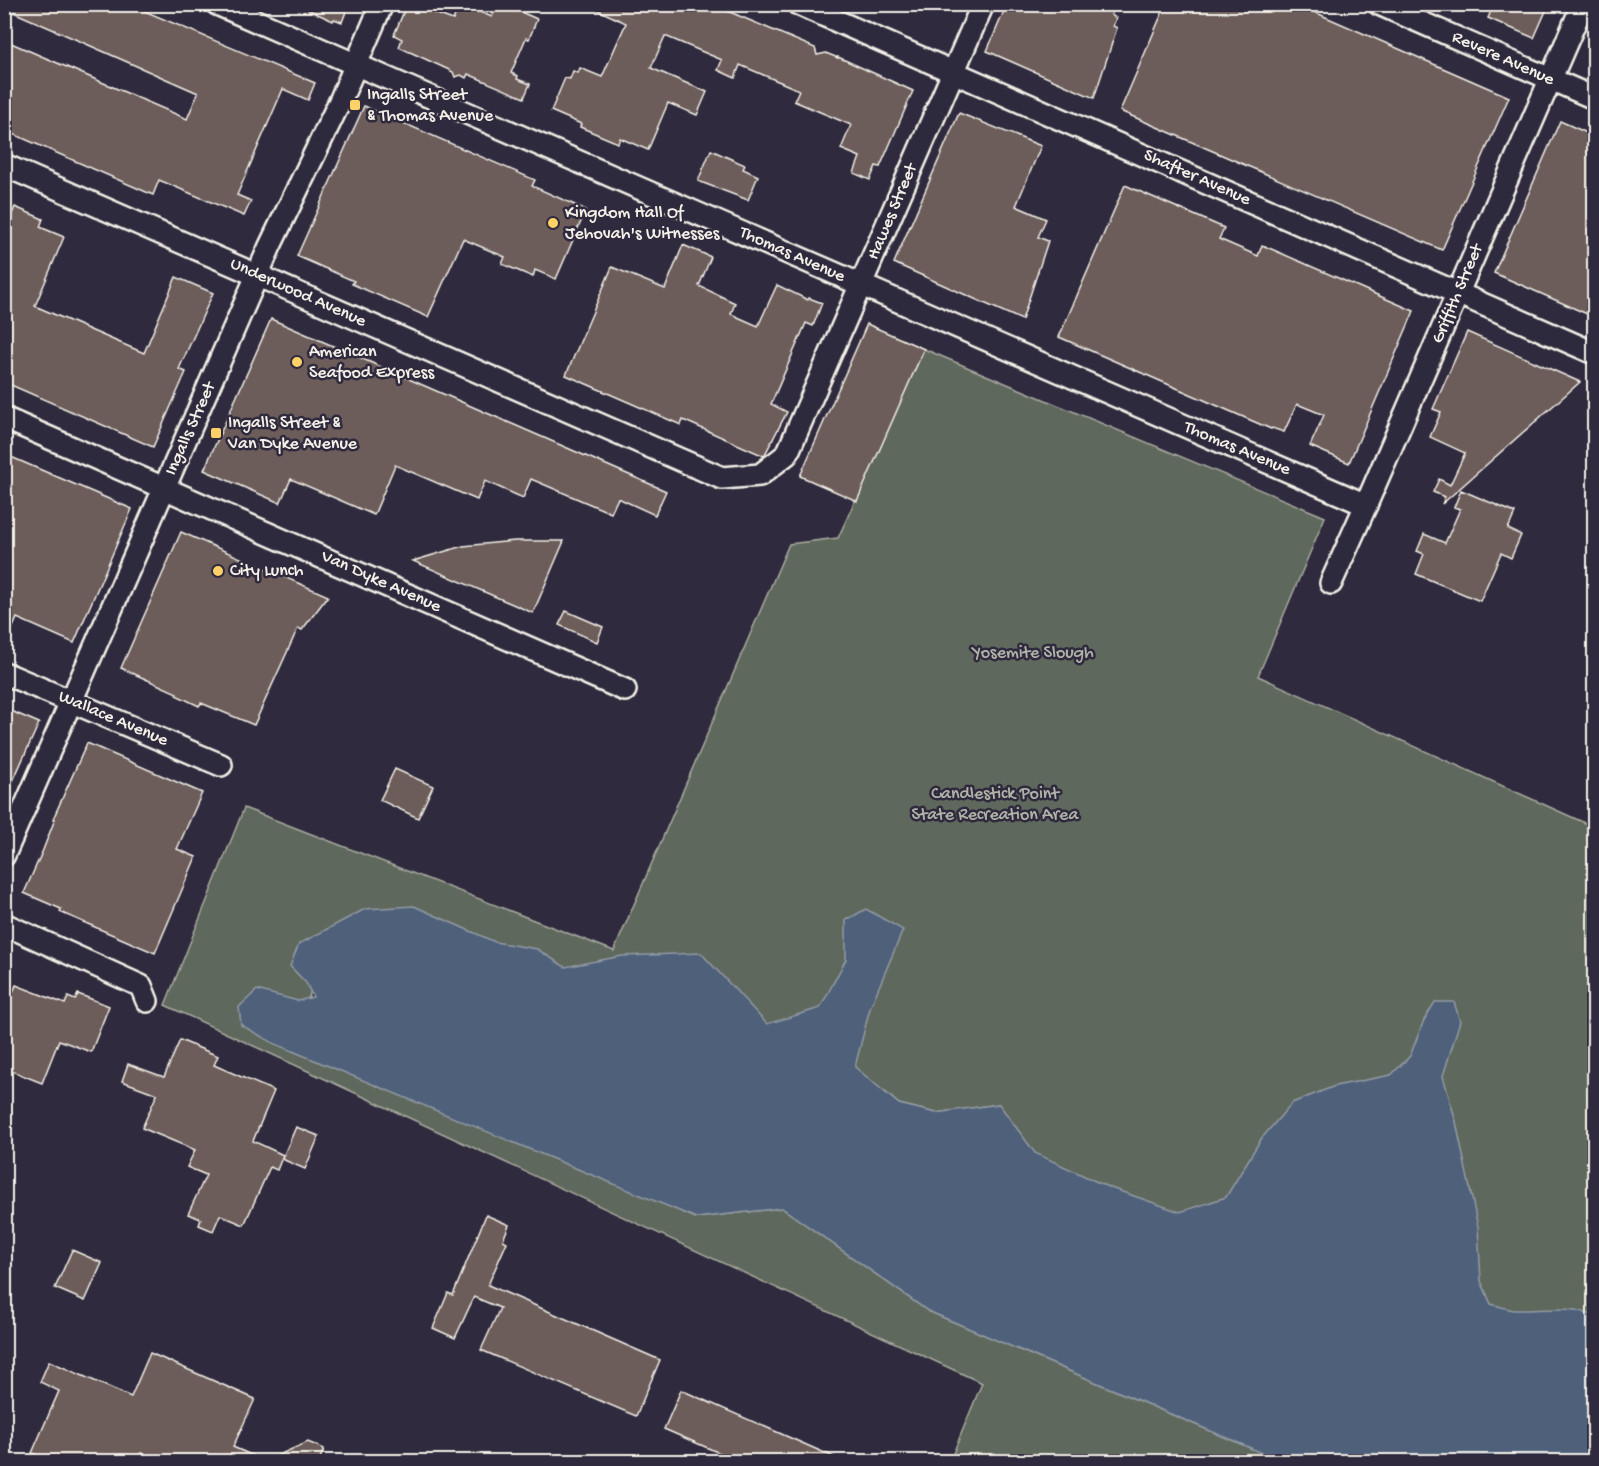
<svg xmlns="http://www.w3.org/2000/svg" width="1599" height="1466" viewBox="0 0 1599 1466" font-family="'Gochi Hand',sans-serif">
  <rect width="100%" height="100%" fill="#2f2a3d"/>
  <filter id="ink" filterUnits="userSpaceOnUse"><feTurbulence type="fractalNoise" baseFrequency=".0167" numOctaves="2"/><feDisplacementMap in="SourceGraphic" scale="12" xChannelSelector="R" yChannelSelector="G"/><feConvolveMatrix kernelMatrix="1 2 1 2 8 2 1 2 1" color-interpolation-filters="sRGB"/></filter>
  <g filter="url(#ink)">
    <path fill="#5f685c" stroke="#aaaca2" stroke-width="1.5" d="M924 349 1325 517 1258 676 1594 827V1344L1030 1168 999 1104 936 1113 899 1104 885 1092 315 977 296 1039 696 1218 782 1208 928 1311 1281 1461H950L982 1383 165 1005 244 808 614 951 789 544 838 538Z"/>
    <path fill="#50617a" stroke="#929ba6" stroke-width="1.5" d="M414 906 495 942 537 949 565 967 622 956 701 953 767 1024 820 1008 846 959V920L866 909 903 930 870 1008 855 1067 899 1104 936 1113 999 1104 1035 1153 1108 1187 1180 1212 1226 1197 1261 1139 1292 1103 1335 1086 1391 1075 1410 1056 1424 1020 1435 1002H1454L1460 1021 1443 1076 1456 1122 1478 1227 1481 1281 1491 1304C1499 1306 1507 1309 1514 1310 1541 1311 1569 1304 1594 1316V1461H1281L928 1311 782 1208 696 1218 273 1043 241 1025 239 1007 257 990 298 1001 313 997 306 983 290 966 299 944 365 909Z"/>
    <g fill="#6c5c5a" stroke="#f4f1e8" stroke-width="1.5">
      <path d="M4 4H128L315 83 308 100 283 89 237 195 251 201 244 216 159 180 153 195 4 130V40L187 119 198 93 4 8Z"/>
      <path d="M296 4H349L342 22 334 19 333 21Z"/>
      <path d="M407 4H425L423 9 453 20 460 4 492 17 498 4H516L514 9 537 19 529 39 526 38 511 73 518 76 517 79 530 84 524 98 468 74 466 78 461 75 455 77 453 72 447 69 399 47 402 39 394 35Z"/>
      <path d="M585 4H711L815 48 817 55 826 53 838 58V57L913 91 880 167 876 166 870 180 854 173 860 157 841 149 851 125 794 101 799 90 740 65 735 78 718 70 722 60 665 36 651 68 707 92 697 115 668 103 648 150 620 138 618 143 580 127 581 124 551 111 565 78 570 79 573 71 578 73 580 68 602 77 626 23Z"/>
      <path d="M1007 4H1116L1111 15 1116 18 1113 26 1117 28 1094 98 987 51Z"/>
      <path d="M1166 4H1296L1509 97 1442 250 1120 111Z"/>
      <path d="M1494 4H1549L1534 38 1488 18Z"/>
      <path d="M364 106 535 180 532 186 586 210 556 279 535 270 533 277 502 264 505 257 463 239 428 317 352 284 354 281 297 256Z"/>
      <path d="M959 113 1041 146 1016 206 1046 219 1038 237 1048 241 1022 320 894 263Z"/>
      <path d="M1560 121 1594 136V317L1494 273Z"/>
      <path d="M711 150 745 165 743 169 758 176 748 200 698 181Z"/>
      <path d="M1125 185 1224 228 1219 239 1258 256 1262 245 1414 311 1349 463 1310 446 1324 415 1297 404 1284 432 1272 428 1271 429 1059 337Z"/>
      <path d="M15 207 43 219 40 227 64 237 35 306 111 339 144 353 176 277 213 293 179 369 186 372 153 447 4 382V211L12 214Z"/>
      <path d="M683 245 711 257 699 286 735 303 731 314 758 326 777 285 808 300 809 298 822 303 813 326 806 323 771 404 787 412 764 456 683 420 681 425 566 375 612 267 665 289Z"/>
      <path d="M271 319 666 491 655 515 618 498 611 513 531 479 523 498 485 481 477 500 395 465 374 515 291 479 280 503 204 470Z"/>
      <path d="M867 324 924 349 857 501 800 476Z"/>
      <path d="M1467 332 1580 382 1442 504 1445 497 1433 492 1439 479 1450 485 1465 453 1430 437 1441 412 1433 409Z"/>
      <path d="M4 454 132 509 74 643 17 618 4 648Z"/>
      <path d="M1461 490 1515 513 1508 529 1521 535 1511 558 1501 553 1480 601 1416 574 1424 554 1417 551 1424 534 1445 543 1460 509 1454 507Z"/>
      <path d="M181 532 328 596 302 630 298 628 254 725 201 703 199 706 176 695 177 693 121 668Z"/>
      <path d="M515 541H564L533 613 413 561 463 546Z"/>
      <path d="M566 611 603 627 597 642 559 625Z"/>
      <path d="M4 708 39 723 4 801Z"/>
      <path d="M87 743 202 793 177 849 196 857 155 953 60 912 61 909 24 893 43 850 55 819H53Z"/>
      <path d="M395 769 433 786 418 818 380 800Z"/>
      <path d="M16 985 65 1004 68 997 75 1000 78 994 109 1006 91 1052 59 1040 42 1083 4 1068V1002L8 1004Z"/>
      <path d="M180 1040 218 1056 214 1065 274 1091 253 1141 283 1155 277 1170 270 1167 244 1225 220 1215 213 1231 199 1225 201 1219 188 1214 206 1175 187 1167 195 1150 142 1128 157 1094 122 1081 128 1064 164 1077Z"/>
      <path d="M296 1127 319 1136 305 1169 282 1159Z"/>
      <path d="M486 1215 509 1225 503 1240 507 1242 488 1285 660 1360 636 1416 481 1350 500 1308 474 1297 455 1338 433 1328 448 1293 453 1295Z"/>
      <path d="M72 1250 102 1263 85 1301 55 1288Z"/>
      <path d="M150 1353 255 1399 233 1447 265 1461 308 1442 324 1449 319 1461H162L141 1453 137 1461H52L32 1453 59 1391 40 1382 49 1361 131 1397Z"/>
      <path d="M681 1390 843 1461H738L664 1429Z"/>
    </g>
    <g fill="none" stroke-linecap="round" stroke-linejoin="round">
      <defs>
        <g id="minor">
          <path d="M217 4 1366 505"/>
          <path d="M798 4 1594 353"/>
          <path d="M1379 4 1594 98"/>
          <path d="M4 165C244 269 483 375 722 478L760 475 787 454 983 4"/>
          <path d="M4 418 625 690"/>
          <path d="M1331 583 1366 505 1583 4"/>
          <path d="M4 673 221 765"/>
          <path d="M4 855 270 246 341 99 382 4"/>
          <path d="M4 924 141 986 147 1001"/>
        </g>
      </defs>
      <use href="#minor" stroke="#f4f1e8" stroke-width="26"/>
      <use href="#minor" stroke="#2f2a3d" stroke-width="21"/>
    </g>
  </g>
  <g fill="#ffd166" stroke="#2f2a3d" stroke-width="2">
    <rect x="349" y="99" width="12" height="12" rx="3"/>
    <circle cx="553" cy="223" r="6"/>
    <circle cx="297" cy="362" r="6"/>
    <rect x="210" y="427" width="12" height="12" rx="3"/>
    <circle cx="218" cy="571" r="6"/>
  </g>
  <g text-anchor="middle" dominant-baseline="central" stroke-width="5" stroke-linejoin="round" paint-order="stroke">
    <g font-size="18" fill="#f4f1e8" stroke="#2f2a3d">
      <text transform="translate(1503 59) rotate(24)">Revere Avenue</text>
      <text transform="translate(1197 178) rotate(24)">Shafter Avenue</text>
      <text transform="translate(893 212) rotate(-67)">Hawes Street</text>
      <text transform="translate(792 255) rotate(24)">Thomas Avenue</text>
      <text transform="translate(298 293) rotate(24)">Underwood Avenue</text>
      <text transform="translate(1458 294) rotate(-67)">Griffith Street</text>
      <text transform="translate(191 429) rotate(-66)">Ingalls Street</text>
      <text transform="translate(1237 449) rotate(23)">Thomas Avenue</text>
      <text transform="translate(381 582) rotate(24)">Van Dyke Avenue</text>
      <text transform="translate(113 719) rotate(23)">Wallace Avenue</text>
    </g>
    <g font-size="18" fill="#f4f1e8" stroke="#2f2a3d" text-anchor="start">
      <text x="367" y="95">Ingalls Street<tspan x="367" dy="21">&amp; Thomas Avenue</tspan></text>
      <text x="565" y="213">Kingdom Hall Of<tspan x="565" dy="21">Jehovah's Witnesses</tspan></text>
      <text x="309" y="352">American<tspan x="309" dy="21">Seafood Express</tspan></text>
      <text x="228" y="423">Ingalls Street &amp;<tspan x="228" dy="21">Van Dyke Avenue</tspan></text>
      <text x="230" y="571">City Lunch</text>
    </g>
    <g font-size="18" fill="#b1b3a9" stroke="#2f2a3d">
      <text x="1033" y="653">Yosemite Slough</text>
      <text x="995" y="794">Candlestick Point<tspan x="995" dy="21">State Recreation Area</tspan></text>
    </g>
  </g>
  <rect width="1599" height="1466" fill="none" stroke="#2f2a3d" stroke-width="24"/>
  <rect x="12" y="12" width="1575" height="1442" fill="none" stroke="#f4f1e8" stroke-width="2" filter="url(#ink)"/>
</svg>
